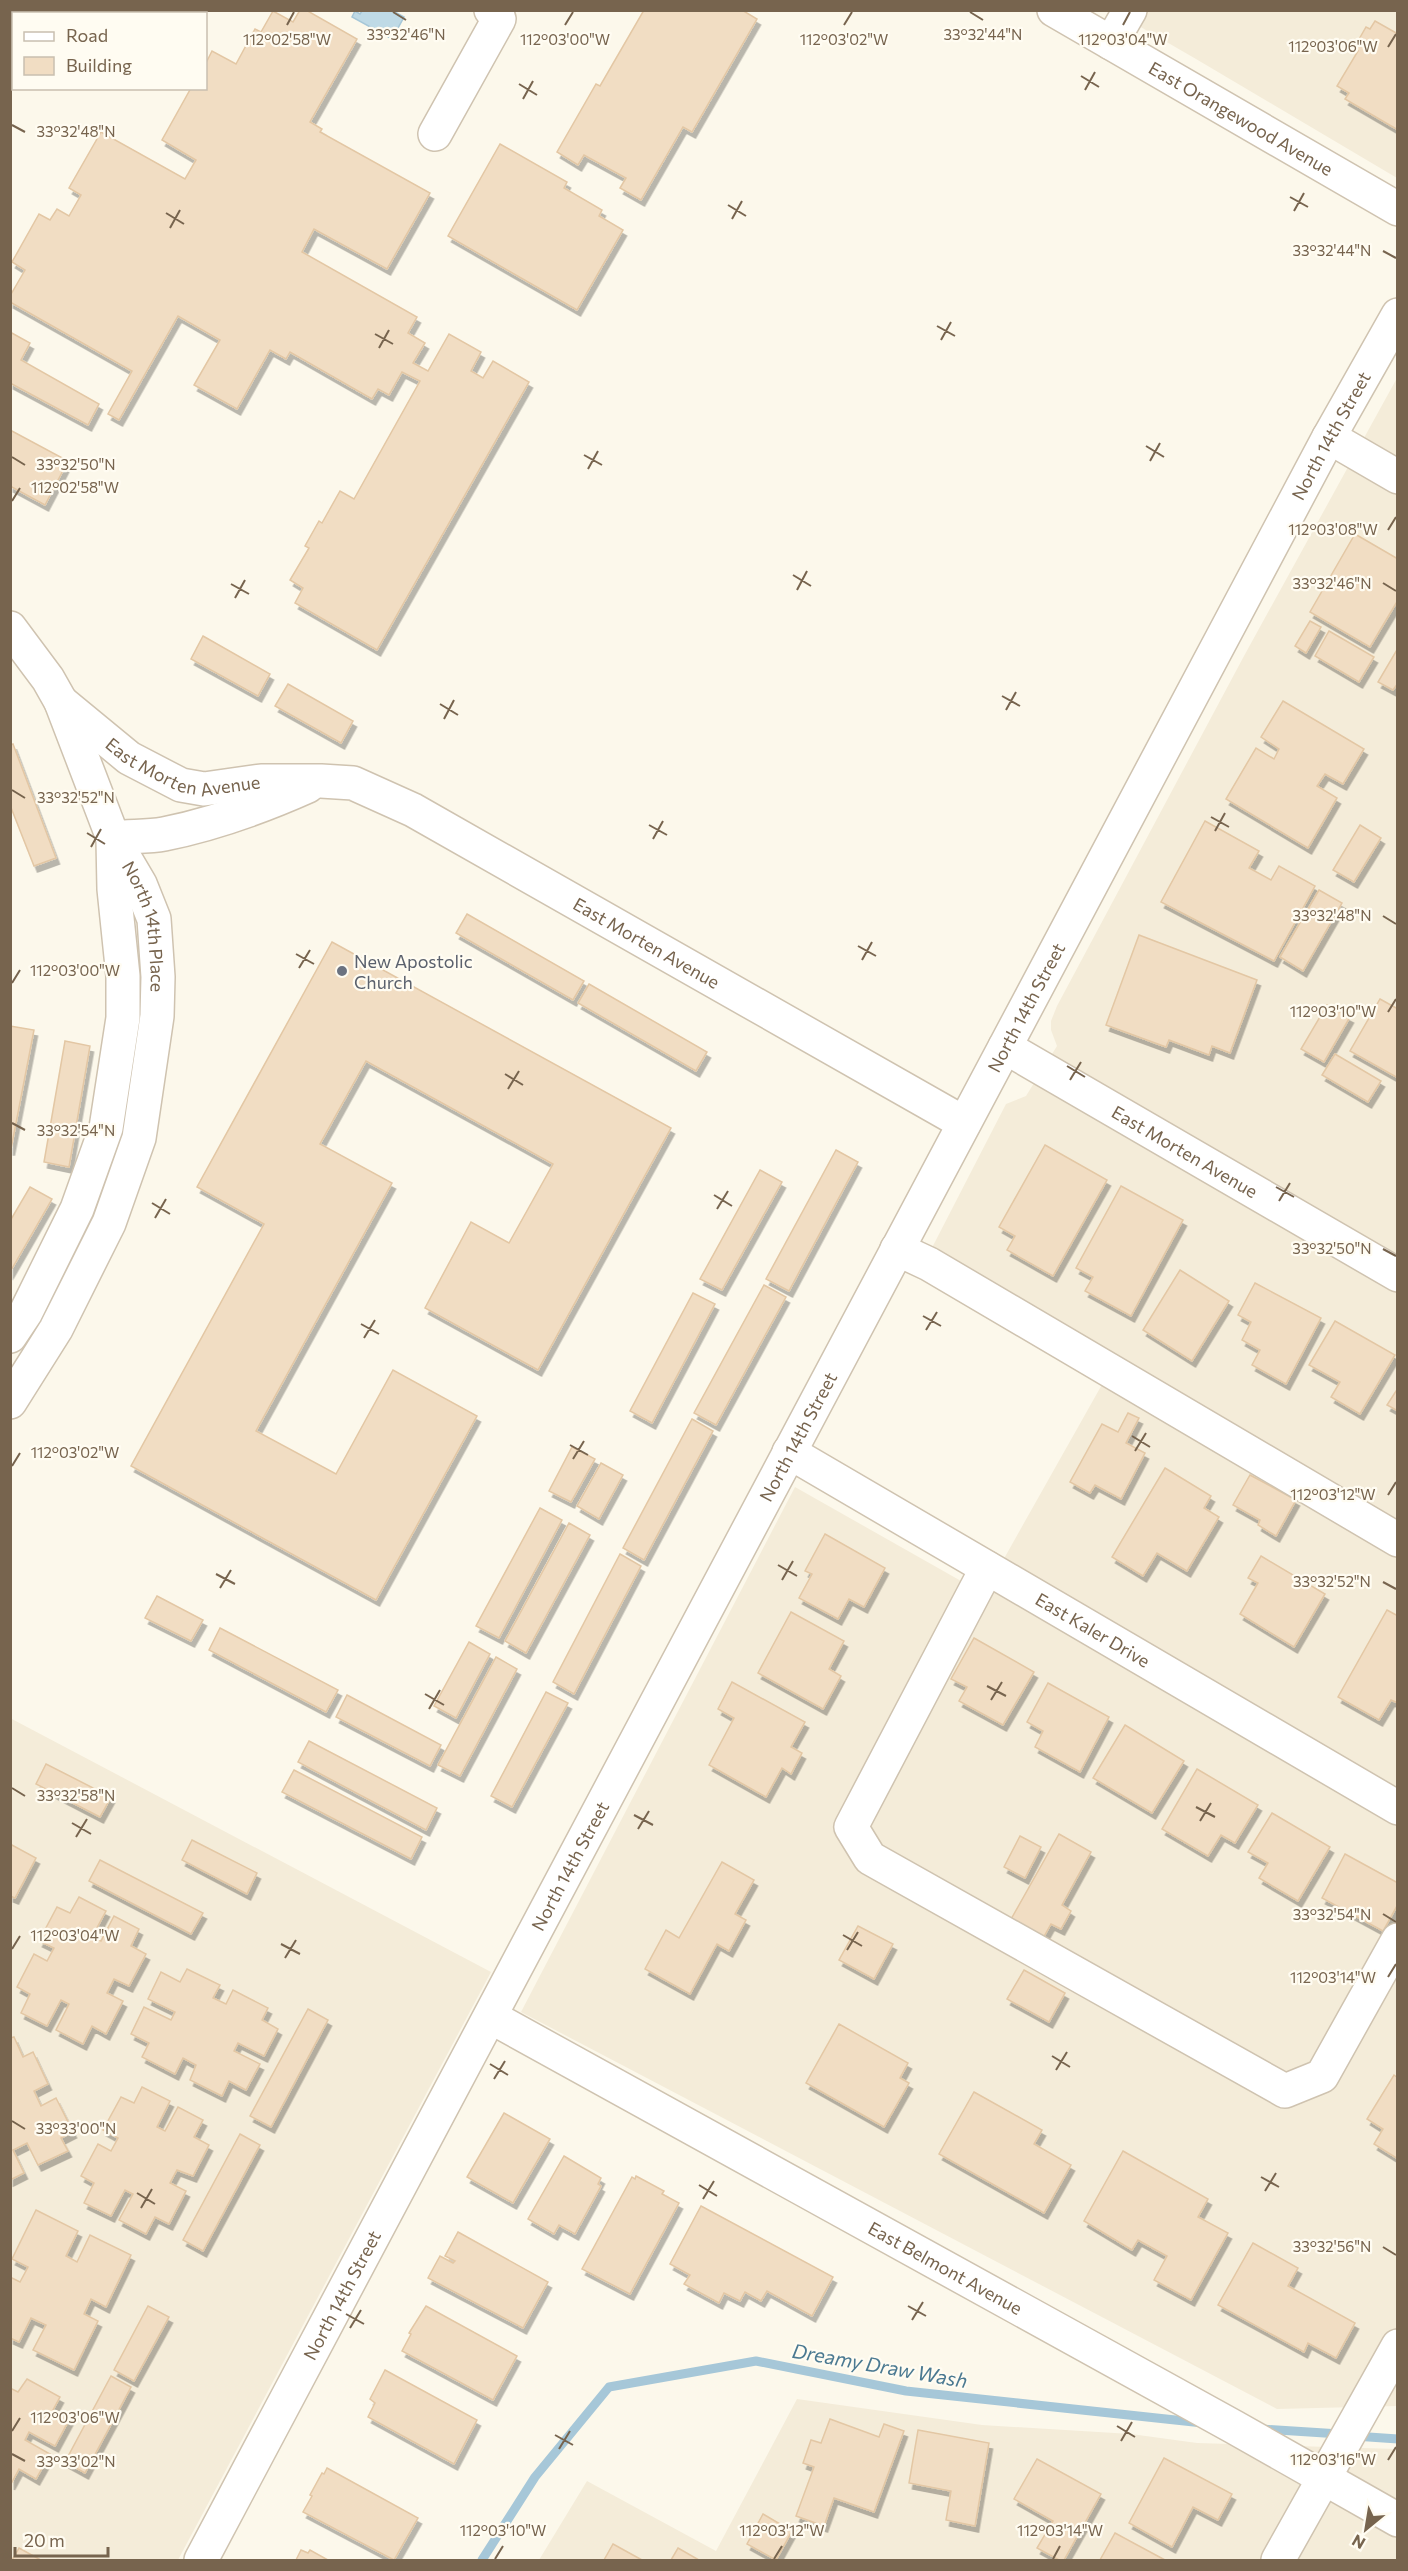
<svg xmlns="http://www.w3.org/2000/svg" width="1408" height="2571" viewBox="0 0 1408 2571" font-family="Commissioner,sans-serif">
  <defs>
    <filter id="shadow"><feDropShadow dx="3.5" dy="6" stdDeviation="0" flood-color="#0004"/></filter>
  </defs>
  <rect width="100%" height="100%" fill="#fcf8eb"/>
  <g fill="#f4ecd9">
    <path d="M1113 11H1397V178L1196 59Z"/>
    <path d="M1397 378V2406L1277 2409 521 2012 795 1487 984 1594 1104 1381 920 1271 1006 1104 1026 1096 1057 1046 1051 1030V1021L1057 1006 1244 656Z"/>
    <path d="M10 1718 491 1972 178 2560H11Z"/>
    <path d="M797 2399 982 2425 1131 2434 1197 2443 1397 2449V2560H539L587 2481 716 2551Z"/>
  </g>
  <path fill="#bfdae6" stroke="#a6c7d8" stroke-width="1.5" d="M393 11 404 17 392 39 352 17 355 11 360 14 362 11Z"/>
  <g fill="none" stroke-linecap="round" stroke-linejoin="round">
    <g stroke="#a6c7d8" stroke-width="9">
      <path d="M1261 2429 1340 2434"/>
      <path d="M1354 2436 1398 2439"/>
      <path d="M482 2560 535 2477 609 2387 756 2361 906 2391 1203 2423"/>
    </g>
  </g>
  <g fill="#f1ddc3" stroke="#e3c7a4" stroke-width="1.5" filter="url(#shadow)">
    <path d="M300 10H306L357 39 310 122 322 129 320 132 430 193 387 269 314 229 302 252 417 317 408 333 425 343 413 363 428 371 449 334 481 352 471 371 483 378 493 361 529 382 377 650 295 603 303 588 290 580 309 548 305 546 319 521 322 523 340 491 354 499 420 381 402 372 389 395 378 389 372 399 290 352 286 359 270 350 237 409 194 385 220 340 178 316 119 420 108 414 132 371 10 302V296L25 270 12 262 39 214 50 220 57 209 69 216 81 195 69 188 101 132 185 179 196 160 162 140 191 88H206V63L212 51 236 64 255 29 261 32 273 11 293 22Z"/>
    <path d="M644 10H742L757 19 692 132 683 127 641 200 620 188 626 178 584 155 578 165 557 152 596 84 600 86Z"/>
    <path d="M1375 21 1398 34V130L1345 99 1349 93 1337 86 1358 51 1354 48 1366 27 1370 29Z"/>
    <path d="M500 144 567 182 564 188 602 210 599 216 623 230 577 310 448 236Z"/>
    <path d="M10 332 30 343 21 360 99 404 88 425 10 383Z"/>
    <path d="M10 430 68 461 45 505 10 486Z"/>
    <path d="M1355 534 1398 559V600L1370 647 1310 612Z"/>
    <path d="M1310 621 1321 627 1306 653 1295 646Z"/>
    <path d="M1329 631 1374 657 1359 682 1315 656Z"/>
    <path d="M203 636 270 674 258 696 191 659Z"/>
    <path d="M1398 648V683L1393 690 1378 682Z"/>
    <path d="M288 684 353 721 341 743 275 706Z"/>
    <path d="M1283 701 1364 749 1343 784 1325 774 1317 786 1337 798 1308 848 1226 799 1256 748 1274 759 1279 749 1261 737Z"/>
    <path d="M13 744 56 858 34 866 10 805V745Z"/>
    <path d="M1205 821 1259 851 1249 868 1271 880 1279 866 1315 886 1274 961 1161 902Z"/>
    <path d="M1360 825 1381 838 1354 882 1333 870Z"/>
    <path d="M1319 890 1342 903 1303 971 1280 957Z"/>
    <path d="M467 914 584 981 573 1000 456 933Z"/>
    <path d="M1139 935 1257 980 1230 1053 1212 1046 1209 1055 1169 1040 1166 1047 1106 1025Z"/>
    <path d="M332 942 671 1128 538 1370 425 1308 471 1222 509 1243 553 1164 366 1061 320 1144 392 1183 256 1431 336 1474 393 1370 477 1416 376 1600 131 1466 264 1224 197 1187Z"/>
    <path d="M589 984 707 1052 696 1071 578 1003Z"/>
    <path d="M1380 999 1398 1009V1078L1350 1051Z"/>
    <path d="M1327 1005 1350 1017 1324 1062 1301 1049Z"/>
    <path d="M10 1026 34 1030 11 1149H10Z"/>
    <path d="M65 1041 90 1046 69 1167 44 1162Z"/>
    <path d="M1335 1054 1381 1081 1368 1102 1322 1075Z"/>
    <path d="M1045 1145 1107 1180 1053 1276 1007 1250 1015 1236 999 1227Z"/>
    <path d="M836 1150 858 1162 789 1291 766 1279Z"/>
    <path d="M760 1170 782 1182 722 1290 700 1279Z"/>
    <path d="M1121 1186 1183 1220 1131 1316 1085 1291 1093 1277 1076 1268Z"/>
    <path d="M30 1187 52 1199 10 1272V1221Z"/>
    <path d="M1180 1270 1229 1301 1192 1361 1143 1330Z"/>
    <path d="M1255 1283 1321 1318 1286 1384 1252 1365 1260 1350 1242 1340 1251 1322 1238 1315Z"/>
    <path d="M764 1285 786 1297 716 1425 694 1413Z"/>
    <path d="M693 1293 715 1304 652 1423 630 1411Z"/>
    <path d="M1335 1321 1395 1355 1360 1414 1331 1397 1340 1382 1309 1365Z"/>
    <path d="M1398 1388V1411L1387 1405Z"/>
    <path d="M1128 1413 1139 1418 1126 1443 1145 1453 1121 1499 1095 1485 1090 1493 1070 1482 1102 1424 1118 1432Z"/>
    <path d="M692 1419 713 1431 644 1560 623 1548Z"/>
    <path d="M572 1447 595 1459 571 1502 549 1491Z"/>
    <path d="M601 1463 623 1475 599 1519 577 1506Z"/>
    <path d="M1165 1468 1211 1496 1204 1508 1219 1517 1187 1571 1157 1553 1143 1576 1112 1557Z"/>
    <path d="M1250 1475 1296 1500 1276 1536 1258 1525 1260 1520 1233 1505Z"/>
    <path d="M540 1508 562 1520 499 1638 476 1626Z"/>
    <path d="M569 1523 590 1535 526 1653 505 1641Z"/>
    <path d="M825 1534 885 1568 864 1607 849 1599 838 1619 799 1598 812 1574 805 1571Z"/>
    <path d="M620 1554 641 1566 574 1694 553 1682Z"/>
    <path d="M1261 1556 1325 1594 1294 1647 1240 1614 1258 1583 1248 1578Z"/>
    <path d="M157 1596 203 1620 191 1641 145 1618Z"/>
    <path d="M1387 1610 1398 1616V1703L1391 1700 1379 1720 1338 1697Z"/>
    <path d="M791 1612 844 1641 829 1669 841 1676 823 1709 758 1673Z"/>
    <path d="M220 1628 338 1690 326 1712 209 1650Z"/>
    <path d="M974 1638 1034 1672 1003 1725 959 1701 967 1687 951 1679Z"/>
    <path d="M469 1642 490 1654 456 1718 434 1706Z"/>
    <path d="M496 1657 517 1669 460 1776 438 1765Z"/>
    <path d="M732 1682 805 1722 791 1747 802 1753 791 1774 782 1768 766 1797 709 1765 734 1718 718 1709Z"/>
    <path d="M1048 1683 1109 1717 1080 1772 1035 1747 1043 1731 1027 1722Z"/>
    <path d="M546 1692 568 1703 512 1807 491 1796Z"/>
    <path d="M347 1695 441 1745 430 1766 336 1717Z"/>
    <path d="M1125 1725 1184 1761 1152 1813 1093 1778Z"/>
    <path d="M309 1741 437 1808 426 1830 298 1762Z"/>
    <path d="M46 1764 111 1797 100 1817 36 1784Z"/>
    <path d="M1197 1769 1258 1805 1235 1843 1221 1835 1208 1856 1162 1829Z"/>
    <path d="M294 1770 422 1837 411 1859 282 1792Z"/>
    <path d="M1272 1813 1330 1847 1298 1901 1259 1878 1268 1863 1248 1852Z"/>
    <path d="M1059 1834 1091 1852 1062 1905 1071 1911 1061 1929 1051 1924 1042 1940 1010 1921Z"/>
    <path d="M1020 1836 1041 1847 1025 1878 1004 1867Z"/>
    <path d="M192 1840 257 1873 247 1894 182 1860Z"/>
    <path d="M10 1844 36 1858 15 1898 10 1896Z"/>
    <path d="M1345 1854 1398 1883V1904L1383 1931 1322 1898Z"/>
    <path d="M100 1860 203 1913 191 1934 89 1881Z"/>
    <path d="M722 1862 754 1880 735 1914 746 1920 729 1951 717 1944 690 1994 645 1969 666 1930 679 1938Z"/>
    <path d="M79 1897 106 1911 92 1937 101 1941 114 1916 139 1929 131 1946 146 1954 129 1986 114 1979 107 1993 123 2001 106 2034 92 2026 83 2044 56 2030 69 2004 61 2000 47 2026 21 2013 30 1994 17 1987 34 1954 47 1961 54 1948 39 1941 57 1907 70 1913Z"/>
    <path d="M858 1926 893 1944 874 1979 839 1960Z"/>
    <path d="M187 1969 220 1985 213 1998 226 2004 233 1990 268 2008 262 2020 278 2029 264 2056 238 2043 234 2051 260 2064 246 2090 229 2081 222 2096 190 2080 196 2065 183 2058 175 2074 142 2057 149 2043 131 2034 144 2007 171 2020 175 2012 148 1999 161 1972 180 1982Z"/>
    <path d="M1024 1970 1065 1993 1049 2022 1007 1999Z"/>
    <path d="M308 2009 328 2020 271 2127 250 2116Z"/>
    <path d="M839 2024 908 2063 900 2078 909 2083 884 2127 806 2083Z"/>
    <path d="M14 2037 23 2057 33 2052 48 2084 34 2091 41 2106 56 2098 73 2132 61 2138 68 2151 38 2165 27 2143 13 2150 24 2173 10 2180V2038Z"/>
    <path d="M1394 2075 1398 2078V2159L1374 2144 1383 2129 1367 2119Z"/>
    <path d="M142 2087 170 2101 157 2127 165 2131 178 2107 203 2120 194 2137 209 2145 193 2176 177 2170 170 2183 186 2191 169 2224 155 2217 146 2234 119 2220 133 2194 125 2190 111 2216 84 2203 94 2183 81 2176 98 2144 111 2151 118 2138 103 2130 121 2097 134 2103Z"/>
    <path d="M974 2092 1042 2130 1034 2144 1071 2165 1044 2213 939 2154Z"/>
    <path d="M504 2113 550 2139 513 2203 467 2177Z"/>
    <path d="M240 2134 260 2145 203 2251 183 2240Z"/>
    <path d="M1123 2151 1208 2199 1198 2217 1228 2233 1191 2300 1154 2280 1167 2256 1138 2240 1132 2250 1084 2221Z"/>
    <path d="M564 2156 601 2178 598 2184 601 2186 575 2234 559 2225 554 2234 528 2219Z"/>
    <path d="M636 2176 664 2191 662 2194 679 2203 630 2294 582 2269 632 2177 635 2179Z"/>
    <path d="M701 2206 833 2277 812 2316 767 2291 761 2301 745 2292 740 2301 724 2293 719 2303 684 2284 690 2275 670 2264Z"/>
    <path d="M36 2210 78 2231 66 2256 77 2262 90 2235 131 2255 106 2307 91 2299 84 2314 98 2321 74 2370 33 2350 46 2325 31 2318 19 2342 10 2338V2277L20 2282 28 2267 12 2259Z"/>
    <path d="M458 2232 548 2282 523 2328 428 2278 440 2256 453 2263 455 2261 445 2256Z"/>
    <path d="M1253 2243 1298 2268 1288 2286 1355 2323 1336 2358 1308 2343 1304 2352 1218 2305Z"/>
    <path d="M148 2306 169 2317 134 2381 114 2370Z"/>
    <path d="M426 2306 517 2356 493 2400 402 2351 411 2334 409 2333Z"/>
    <path d="M385 2370 477 2420 454 2464 368 2417 375 2403 370 2399Z"/>
    <path d="M111 2376 131 2387 85 2473 65 2462Z"/>
    <path d="M27 2379 60 2397 53 2410 70 2418 55 2446 29 2432 25 2440 50 2454 36 2479 19 2469 11 2484 10 2388 18 2392Z"/>
    <path d="M830 2419 879 2437 884 2424 904 2431 874 2512 834 2498 824 2526 796 2516 814 2467 803 2463 811 2440 821 2443Z"/>
    <path d="M918 2430 989 2443 975 2526 946 2520 951 2491 909 2483Z"/>
    <path d="M1164 2458 1232 2494 1218 2520 1193 2507 1172 2547 1129 2523Z"/>
    <path d="M1037 2459 1101 2494 1064 2560H1059L1037 2548 1053 2521 1014 2499Z"/>
    <path d="M327 2468 418 2518 394 2560 303 2512 312 2496 310 2495 322 2473 324 2474Z"/>
    <path d="M763 2514 792 2531 776 2560 747 2544Z"/>
    <path d="M1115 2533 1165 2560H1100Z"/>
    <path d="M613 2544 642 2560H604Z"/>
    <path d="M19 2548 39 2559 38 2560H12Z"/>
    <path d="M678 2548 699 2560H671Z"/>
    <path d="M301 2550 308 2553 310 2550 328 2560H296Z"/>
  </g>
  <g fill="none" stroke-linecap="round" stroke-linejoin="round">
    <defs>
      <g id="minor">
        <path id="s1" d="M1054 10 1398 209"/>
        <path d="M1111 43 1130 10"/>
        <path d="M435 134 499 19 491 10"/>
        <path d="M1329 437 1398 477"/>
        <path id="s2" d="M10 628 48 679 61 702 113 838 140 884 154 919 158 977 157 1016 139 1138 109 1223 56 1329 10 1402"/>
        <path id="s3" d="M61 702 129 758 181 785 204 789 261 781H321L353 783 413 810 964 1123"/>
        <path d="M113 838C130 836 148 837 164 834 214 824 261 807 308 786"/>
        <path id="s4" d="M1005 1047 1398 1275"/>
        <path d="M897 1249 929 1264 1398 1540"/>
        <path d="M10 1336 26 1312 77 1209 106 1128 123 1018V976L114 889 113 840"/>
        <path id="s5" d="M789 1452 1398 1808"/>
        <path d="M987 1568 851 1827 870 1858 1285 2091 1322 2076 1398 1940"/>
        <path id="s6" d="M491 2017 1234 2427 1398 2520"/>
        <path id="s7" d="M201 2560 1329 437 1398 315"/>
        <path d="M1278 2560 1398 2346"/>
      </g>
    </defs>
    <use href="#minor" stroke="#cfc3b0" stroke-width="36"/>
    <use href="#minor" stroke="#fff" stroke-width="33"/>
  </g>
  <path fill="none" stroke="#77644e" stroke-width="2" d="M393 12 406 20M970 12 983 20M287 25 294 12M565 25 573 12M844 25 852 12M1123 25 1130 12M1388 47 1396 34M1081 76 1099 87M519 84 537 95M1085 90 1095 72M523 99 533 81M12 125 25 132M1290 197 1308 207M728 205 746 216M1294 211 1304 193M166 213 184 224M732 219 742 201M170 228 180 210M1383 251 1396 258M937 326 955 336M375 334 393 344M941 340 951 322M379 348 389 330M1146 446 1164 457M584 455 602 465M12 457 25 465M1150 461 1160 443M588 469 598 451M12 501 20 488M1388 530 1396 517M793 575 811 586M1383 583 1396 591M231 584 249 594M797 590 807 571M235 598 245 580M1002 696 1020 706M440 704 458 715M1006 710 1016 692M444 719 454 700M12 790 25 798M1211 817 1229 827M649 825 667 835M1215 831 1225 813M87 833 105 844M653 839 663 821M91 847 101 829M1383 916 1396 924M858 946 876 956M296 954 314 964M862 960 872 942M299 968 310 950M12 983 20 970M1388 1012 1396 999M1067 1066 1085 1077M505 1074 523 1085M1070 1080 1081 1062M508 1089 519 1071M12 1123 25 1130M1276 1187 1294 1197M714 1195 732 1206M1279 1201 1290 1183M152 1203 170 1214M717 1209 728 1191M155 1218 166 1199M1383 1249 1396 1256M923 1316 941 1326M361 1324 379 1334M926 1330 937 1312M364 1338 375 1320M1132 1436 1150 1447M570 1445 588 1455M1135 1451 1146 1433M573 1459 584 1441M12 1466 20 1453M1388 1495 1396 1482M778 1565 797 1576M216 1574 235 1584M782 1580 793 1561M1383 1582 1396 1589M220 1588 231 1570M987 1686 1006 1696M425 1694 444 1705M991 1700 1002 1682M429 1709 440 1690M12 1788 25 1796M1196 1807 1215 1817M634 1815 653 1825M1200 1821 1211 1803M72 1823 91 1834M638 1829 649 1811M76 1837 87 1819M1383 1914 1396 1922M843 1935 862 1946M281 1944 300 1954M12 1949 20 1936M847 1950 858 1932M285 1958 296 1940M1388 1977 1396 1964M1052 2056 1070 2067M490 2064 508 2075M1056 2070 1067 2052M494 2079 505 2061M12 2121 25 2129M1261 2177 1279 2187M699 2185 717 2196M1265 2191 1276 2173M137 2193 155 2204M703 2199 714 2181M141 2208 152 2189M1383 2247 1396 2255M908 2306 926 2316M346 2314 364 2324M912 2320 923 2302M350 2328 361 2310M1117 2426 1135 2437M12 2431 20 2418M555 2435 573 2445M1121 2441 1132 2422M559 2449 570 2431M12 2454 25 2461M1388 2460 1396 2447M495 2559 503 2546M774 2559 782 2546M1053 2559 1060 2546"/>
  <circle fill="#6b7280" stroke="#fffcf2" stroke-width="2" cx="342" cy="971" r="6"/>
  <g text-anchor="middle" dominant-baseline="central" stroke-width="4.5" stroke-linejoin="round" paint-order="stroke">
    <g font-size="18" fill="#77644e" stroke="#fffcf2">
      <text stroke="none"><textPath href="#s1" startOffset="216">East Orangewood Avenue</textPath></text>
      <text stroke="none"><textPath href="#s7" startOffset="2406">North 14th Street</textPath></text>
      <text stroke="none"><textPath href="#s3" startOffset="144">East Morten Avenue</textPath></text>
      <text stroke="none"><textPath href="#s2" startOffset="332">North 14th Place</textPath></text>
      <text stroke="none"><textPath href="#s3" startOffset="654">East Morten Avenue</textPath></text>
      <text stroke="none"><textPath href="#s7" startOffset="1758">North 14th Street</textPath></text>
      <text stroke="none"><textPath href="#s4" startOffset="208">East Morten Avenue</textPath></text>
      <text stroke="none"><textPath href="#s7" startOffset="1272">North 14th Street</textPath></text>
      <text stroke="none"><textPath href="#s5" startOffset="352">East Kaler Drive</textPath></text>
      <text stroke="none"><textPath href="#s7" startOffset="786">North 14th Street</textPath></text>
      <text stroke="none"><textPath href="#s6" startOffset="519">East Belmont Avenue</textPath></text>
      <text stroke="none"><textPath href="#s7" startOffset="300">North 14th Street</textPath></text>
    </g>
    <g font-size="18" fill="#5b616d" stroke="#fffcf2" text-anchor="start">
      <text x="354" y="961">New Apostolic<tspan x="354" dy="21">Church</tspan></text>
    </g>
    <g font-size="20" font-style="italic" fill="#4b7991" stroke="#fffcf2">
      <text transform="translate(880 2365) rotate(10)">Dreamy Draw Wash</text>
    </g>
  </g>
  <g font-size="15" text-anchor="middle" fill="#77644e" stroke="#fffcf2" stroke-width="4.5" stroke-linejoin="round" paint-order="stroke">
    <text x="406" y="40">33°32'46"N</text>
    <text x="983" y="40">33°32'44"N</text>
    <text x="287" y="45">112°02'58"W</text>
    <text x="565" y="45">112°03'00"W</text>
    <text x="844" y="45">112°03'02"W</text>
    <text x="1123" y="45">112°03'04"W</text>
    <text x="1333" y="52">112°03'06"W</text>
    <text x="76" y="137">33°32'48"N</text>
    <text x="1332" y="256">33°32'44"N</text>
    <text x="76" y="470">33°32'50"N</text>
    <text x="75" y="493">112°02'58"W</text>
    <text x="1333" y="535">112°03'08"W</text>
    <text x="1332" y="589">33°32'46"N</text>
    <text x="76" y="803">33°32'52"N</text>
    <text x="1332" y="921">33°32'48"N</text>
    <text x="75" y="976">112°03'00"W</text>
    <text x="1333" y="1017">112°03'10"W</text>
    <text x="76" y="1136">33°32'54"N</text>
    <text x="1332" y="1254">33°32'50"N</text>
    <text x="75" y="1458">112°03'02"W</text>
    <text x="1333" y="1500">112°03'12"W</text>
    <text x="1332" y="1587">33°32'52"N</text>
    <text x="76" y="1801">33°32'58"N</text>
    <text x="1332" y="1920">33°32'54"N</text>
    <text x="75" y="1941">112°03'04"W</text>
    <text x="1333" y="1983">112°03'14"W</text>
    <text x="76" y="2134">33°33'00"N</text>
    <text x="1332" y="2252">33°32'56"N</text>
    <text x="75" y="2423">112°03'06"W</text>
    <text x="1333" y="2465">112°03'16"W</text>
    <text x="76" y="2467">33°33'02"N</text>
    <text x="503" y="2536">112°03'10"W</text>
    <text x="782" y="2536">112°03'12"W</text>
    <text x="1060" y="2536">112°03'14"W</text>
  </g>
  <rect width="1408" height="2571" fill="none" stroke="#77644e" stroke-width="24"/>
  <rect x="12" y="12" width="195" height="78" fill="#fffcf2" stroke="#c9bfb0" stroke-width="1.5"/>
  <rect x="24" y="32" width="30" height="9" fill="#ffffff" stroke="#c9bfb0" stroke-width="1.5"/>
  <text x="66" y="42" font-size="18" fill="#77644e">Road</text>
  <rect x="24" y="57" width="30" height="18" fill="#f1ddc3" stroke="#c9bfb0" stroke-width="1.5"/>
  <text x="66" y="72" font-size="18" fill="#77644e">Building</text>
  <g transform="translate(1366 2529) rotate(210)" stroke="#fffcf2" stroke-width="4.5" paint-order="stroke">
  <path d="M0-4.5L10 22L0 15L-10 22Z" fill="#77644e"/>
  <text y="-9" font-size="16" font-weight="bold" text-anchor="middle" fill="#77644e">N</text>
  </g>
  <path d="M15 2547v9h93v-9" fill="none" stroke="#77644e" stroke-width="3"/>
  <text x="24" y="2547" font-size="18" fill="#77644e" stroke="#fffcf2" stroke-width="4.5" paint-order="stroke">20 m</text>
</svg>
